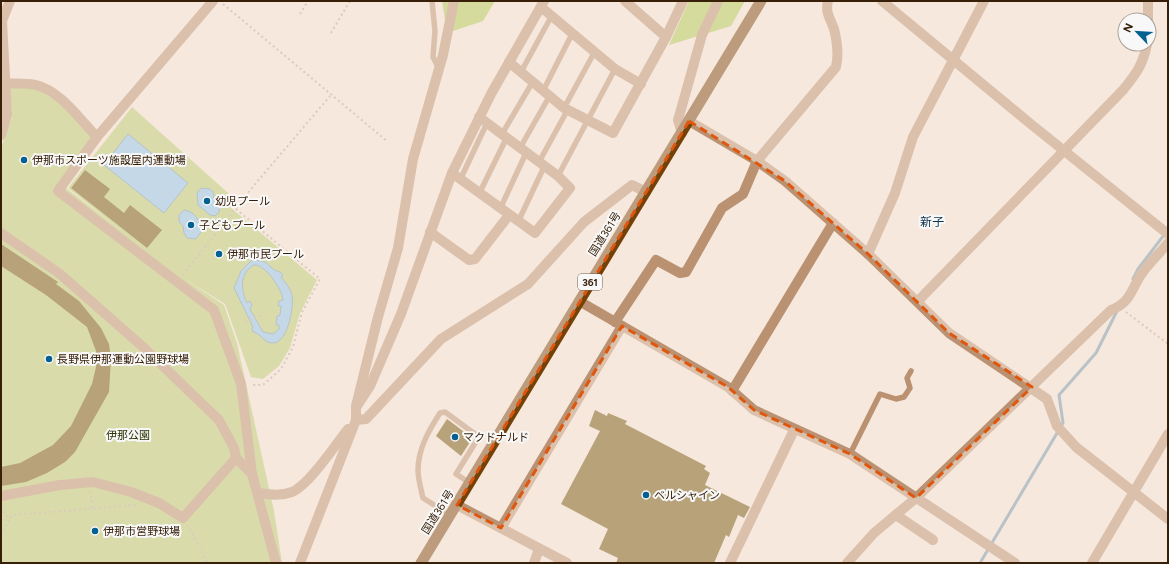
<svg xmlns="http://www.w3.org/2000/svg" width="1169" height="564" viewBox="0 0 1169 564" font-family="Figtree,'Noto Sans JP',sans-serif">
  <rect width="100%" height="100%" fill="#f6e8dd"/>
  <path fill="#b6cf6d" d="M10 86 45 90 100 141 66 188 126 234 68 188 132 107 237 201 231 208 317 280 300 313 290 348 279 366 263 379 251 377 225 304 185 279 224 305 237 343 274 511 282 563H1V148L12 117Z"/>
  <g fill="#adca50">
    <path d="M442 1H495L483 21 447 33Z"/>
    <path d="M689 1H745L731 26 669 45Z"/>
  </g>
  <g fill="#87c5f3" stroke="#6f94ac" fill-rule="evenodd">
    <path d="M128 134 188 183 164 213 104 165Z"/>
    <path d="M201 188 210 189 213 192 214 199 220 206 219 212 215 216 210 215 198 205 197 193Z"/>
    <path d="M184 210C196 212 200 221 201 232L196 239 187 238 184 233 183 226 179 222V215Z"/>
    <path d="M252 260C270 259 269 270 280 272L283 275 281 277C285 282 291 289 292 296 294 307 288 341 274 343 264 344 261 333 253 332L252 328 253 327 234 288 241 271ZM254 265C265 264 282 289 283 300L279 301 278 306H281L280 315 277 316 276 325H279V329L273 334 263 332 250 309 252 305 250 301 247 303C241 291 239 273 254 265Z"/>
  </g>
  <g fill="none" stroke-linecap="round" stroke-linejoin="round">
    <g stroke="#6f94ac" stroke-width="3">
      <path d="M1133 279 1138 269 1164 235"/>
      <path d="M980 563 1063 423 1059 395 1096 353 1117 311"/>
    </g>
  </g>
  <g fill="#6d4e03">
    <path d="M85 170 110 189 104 197 124 213 130 205 162 230 147 248 71 188Z"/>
    <path d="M1 244 58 282 56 284 79 301 101 328 109 344 111 359 109 392 75 452 65 462 47 473 26 482 1 486V467L20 463 53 445 71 426 92 384 96 367V351L87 327 46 295 1 266Z"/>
    <path d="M595 410 607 416 608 413 627 421 625 424 706 466 704 469 710 473 705 485 750 507 744 518 738 515 729 537 726 535 714 563H616L618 558 599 549 608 529 561 504 600 431 589 426Z"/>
    <path d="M447 419 471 437 472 439 461 456 436 436Z"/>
  </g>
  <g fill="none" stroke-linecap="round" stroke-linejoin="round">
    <g stroke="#baa999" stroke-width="2" stroke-dasharray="2 3" stroke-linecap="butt">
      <path d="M223 4 388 142"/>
      <path d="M300 14 308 1"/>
      <path d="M331 33 350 1"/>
      <path d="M236 209 320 279 302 312 293 347 281 369 263 385H251"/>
      <path d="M183 275 251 189 330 96"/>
      <path d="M1126 312 1168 344"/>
      <path d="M245 322 262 315"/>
      <path d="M90 491 93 508"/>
      <path d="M1 507 9 519"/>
      <path d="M187 525 198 543 207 563"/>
      <path d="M1 535 12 515 136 505"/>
    </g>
    <g stroke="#bb9271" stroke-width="5.5">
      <path d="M432 1 435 31 433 57 439 69"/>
      <path d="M521 72 551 17"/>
      <path d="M543 91 572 34"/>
      <path d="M564 108 594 53"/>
      <path d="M502 134 532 83"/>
      <path d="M520 148 549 97"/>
      <path d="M539 162 567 111"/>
      <path d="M558 176 615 69"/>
      <path d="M460 180 487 123"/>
      <path d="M479 194 507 137"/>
      <path d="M500 209 526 153"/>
      <path d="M518 222 544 167"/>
      <path d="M850 454 880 394 896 399 904 397 910 388 907 378 911 371"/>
      <path d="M450 515 423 498C421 489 418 479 418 470 418 449 429 430 440 413L445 412 475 434 477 440 456 474 470 483"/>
    </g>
    <g stroke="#bb9271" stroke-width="10">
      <path d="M213 1 97 137 58 191 214 310 241 384 252 474 276 563"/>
      <path d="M625 1 666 37"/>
      <path d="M882 1 1032 125 1168 234"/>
      <path d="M541 7 615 69 641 84"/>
      <path d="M1148 20V1"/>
      <path d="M509 62 564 108 613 133 666 37 683 1"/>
      <path d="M1 82C12 85 24 82 36 85 61 91 80 120 97 137"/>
      <path d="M689 121 757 161 785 181 868 254 949 333 1047 399 1057 426 1076 447 1168 519"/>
      <path d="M682 133 678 120 702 35 718 1"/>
      <path d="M452 173 535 233 570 188 558 176 479 117"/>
      <path d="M430 232 469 260 475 259 509 215"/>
      <path d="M1 233 60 274 142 346 219 420 234 448 236 458 252 474"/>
      <path d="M868 254 895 193 913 137 984 1"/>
      <path d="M579 301 728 387 754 410 850 454 1015 563"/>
      <path d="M918 301 1123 90C1136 74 1143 65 1147 44"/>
      <path d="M615 322 656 260 680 273 686 272 722 208 743 194 757 161 836 67C839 54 837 41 834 29 830 18 825 12 828 1"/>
      <path d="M732 391 833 223"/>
      <path d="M357 406 370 386 401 314 452 173 491 94 544 1"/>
      <path d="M356 420 366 419 441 339 528 284 584 222 632 185 646 192"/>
      <path d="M1 496 60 485 93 482 131 492 159 503 183 518 236 458"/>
      <path d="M896 515 933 540"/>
      <path d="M501 528 622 326"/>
      <path d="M534 563 539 549"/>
      <path d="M847 563 874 533 916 498 1111 310C1132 302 1131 288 1143 272 1150 262 1160 253 1168 243"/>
      <path d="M1092 563 1168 434"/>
    </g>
    <g stroke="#bb9271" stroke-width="10">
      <path d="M1 135 7 115 2 21 10 1"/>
      <path d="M259 493C271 495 281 496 292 492 309 485 336 444 348 429"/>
      <path d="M457 505 567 563"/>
      <path d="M300 563 356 420V406L378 317 398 248 413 159 443 55 454 1"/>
      <path d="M730 563 794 430"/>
    </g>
    <path stroke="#764107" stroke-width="11" d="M421 563 761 1"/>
  </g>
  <path d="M0 0H1169V564H0ZM689 121 785 181 868 254 949 333 1032 387 916 498 850 454 754 410 728 387 622 326 501 528 457 505Z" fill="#f6e8dd" fill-opacity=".55" fill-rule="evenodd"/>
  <path fill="none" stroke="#df560c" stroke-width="3" stroke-dasharray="8 5" stroke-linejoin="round" d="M689 121 785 181 868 254 949 333 1032 387 916 498 850 454 754 410 728 387 622 326 501 528 457 505Z"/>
  <g fill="#046091" stroke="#f8f8f8" stroke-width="1.5">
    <circle cx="24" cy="160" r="4"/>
    <circle cx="207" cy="201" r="4"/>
    <circle cx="191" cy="225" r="4"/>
    <circle cx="219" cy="254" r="4"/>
    <circle cx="49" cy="359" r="4"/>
    <circle cx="455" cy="437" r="4"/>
    <circle cx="646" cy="495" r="4"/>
    <circle cx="95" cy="531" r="4"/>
  </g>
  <g text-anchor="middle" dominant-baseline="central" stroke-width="4" stroke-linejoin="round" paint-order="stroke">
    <rect fill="#f8f8f8" stroke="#726150" stroke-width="1" x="578" y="274" width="24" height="16" rx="3"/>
    <g font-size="10" font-weight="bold" fill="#382008">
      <text x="590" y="282">361</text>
    </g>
    <g font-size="11" fill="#382008" stroke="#f8f8f8" text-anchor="start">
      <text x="32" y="160">伊那市スポーツ施設屋内運動場</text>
      <text x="215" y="201">幼児プール</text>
      <text x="199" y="225">子どもプール</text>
      <text x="227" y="254">伊那市民プール</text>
      <text x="57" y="359">長野県伊那運動公園野球場</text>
      <text x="463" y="437">マクドナルド</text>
      <text x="654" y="495">ベルシャイン</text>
      <text x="103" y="531">伊那市営野球場</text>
    </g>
    <g font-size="11" fill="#382008" stroke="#f8f8f8">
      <text transform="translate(605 234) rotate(-58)">国道361号</text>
      <text transform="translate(438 512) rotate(-58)">国道361号</text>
    </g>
    <g font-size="11" fill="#283200" stroke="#f8f8f8">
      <text x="128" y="435">伊那公園</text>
    </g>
    <g font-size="12" fill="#0c324a" stroke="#f8f8f8">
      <text x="932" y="222">新子</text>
    </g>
  </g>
  <rect width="1169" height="564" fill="none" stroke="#382008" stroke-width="4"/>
  <g transform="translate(1137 32) rotate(295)"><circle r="19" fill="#f8f8f8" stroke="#aba298"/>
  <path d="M0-3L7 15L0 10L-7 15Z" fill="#046091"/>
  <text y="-6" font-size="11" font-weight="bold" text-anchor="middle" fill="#382008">N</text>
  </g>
</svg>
